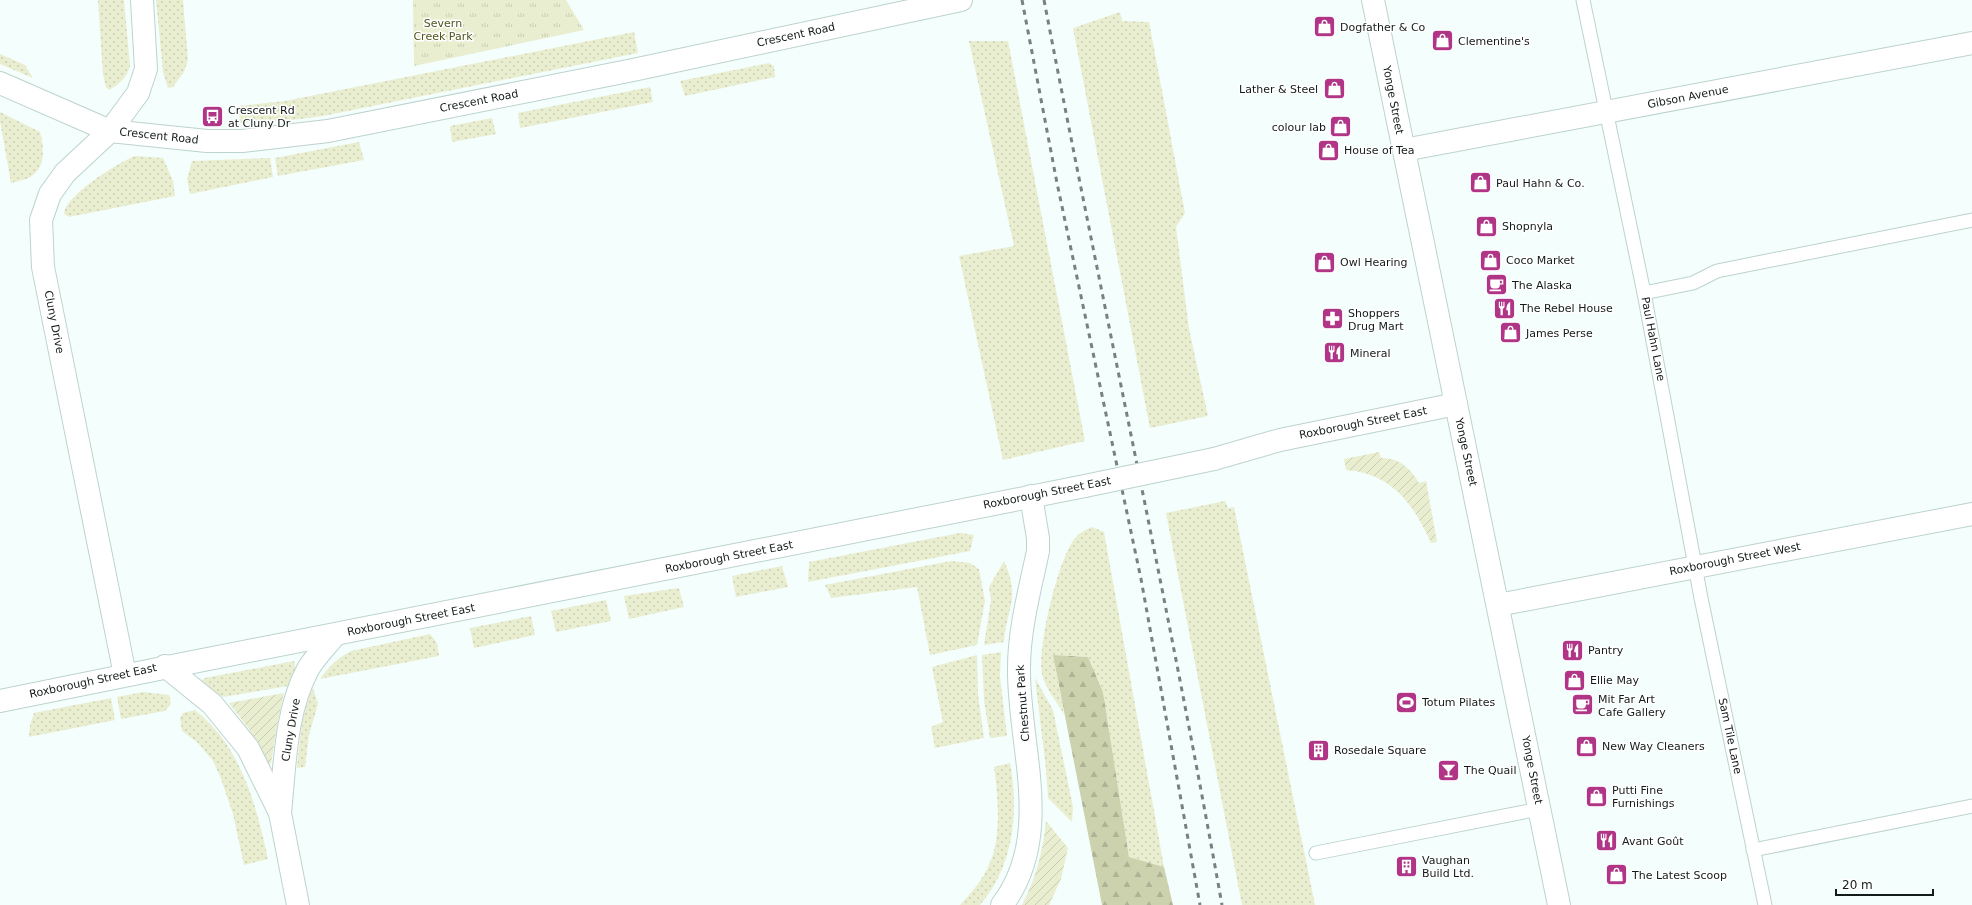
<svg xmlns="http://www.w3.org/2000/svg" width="1972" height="905" viewBox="0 0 1972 905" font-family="'DejaVu Sans',sans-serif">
  <defs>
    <pattern id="grass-dots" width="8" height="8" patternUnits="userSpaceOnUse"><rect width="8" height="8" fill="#eaeed0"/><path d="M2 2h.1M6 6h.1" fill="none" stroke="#c8ccb2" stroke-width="1.8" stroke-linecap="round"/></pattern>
    <pattern id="forest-firs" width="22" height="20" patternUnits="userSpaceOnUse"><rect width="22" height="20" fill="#ccd1ae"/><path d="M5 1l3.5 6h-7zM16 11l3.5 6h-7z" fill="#aeb395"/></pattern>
    <pattern id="park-tufts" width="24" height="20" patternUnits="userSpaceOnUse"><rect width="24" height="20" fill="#eaeed0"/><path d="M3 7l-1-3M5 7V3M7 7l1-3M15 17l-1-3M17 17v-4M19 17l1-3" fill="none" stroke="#c8ccb2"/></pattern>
    <pattern id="garden-furrows" width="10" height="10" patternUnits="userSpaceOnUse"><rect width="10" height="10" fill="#eaeed0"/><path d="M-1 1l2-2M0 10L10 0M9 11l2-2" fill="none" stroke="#c8ccb2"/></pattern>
  </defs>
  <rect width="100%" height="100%" fill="#f4fefc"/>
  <g fill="url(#grass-dots)">
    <path d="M98 0H124L130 66C127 77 119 85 109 90L106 87 103 75Z"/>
    <path d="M156 0H183L188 60 184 72 173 87 168 88 163 72Z"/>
    <path d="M1120 12 1122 21 1149 22 1185 213 1176 227 1189 329 1208 416 1150 428 1073 28Z"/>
    <path d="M634 32 638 53 323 116 292 120 240 123 239 106 285 101Z"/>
    <path d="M969 41H1008L1085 441 1003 460 959 256 1014 246Z"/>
    <path d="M0 54 25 65 33 78 0 64Z"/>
    <path d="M769 63 774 66 775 77 685 96 680 81Z"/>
    <path d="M650 87 653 102 520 128 518 113Z"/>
    <path d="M0 112 40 132C44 146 46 166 32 176 27 180 17 181 11 183L0 121Z"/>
    <path d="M492 118 496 134 452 142 450 126Z"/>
    <path d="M359 142 364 160 278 176 275 158Z"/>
    <path d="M135 156 163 158 173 181 175 196 69 217 64 214C64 196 119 162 135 156Z"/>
    <path d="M270 158 273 177 190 194 187 179 192 161Z"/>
    <path d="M1225 501 1228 508 1234 507 1315 905H1242L1166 513Z"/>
    <path d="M1092 527 1104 532 1164 867 1129 857 1103 692 1088 657 1053 655 1064 714C1057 702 1045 688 1042 674 1037 648 1058 559 1075 538 1080 532 1085 530 1092 527Z"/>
    <path d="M960 533 974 535 970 551 808 582 809 562Z"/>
    <path d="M951 561 970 563 979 569 985 601 977 645 930 655 917 587 831 598 825 585Z"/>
    <path d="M1004 561C1021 599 1007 605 1004 642L984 645 991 600 989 587Z"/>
    <path d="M782 566 788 587 736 597 732 576Z"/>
    <path d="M679 588 684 607 629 619 624 596Z"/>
    <path d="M606 600 611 621 556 632 551 611Z"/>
    <path d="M531 616 535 635 474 648 470 628Z"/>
    <path d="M430 634 437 643 439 656 320 679C329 666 338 658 351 651Z"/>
    <path d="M1001 652 1000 676 1007 736 990 738 984 701 982 655Z"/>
    <path d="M977 655 978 695 984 738 935 748 931 727 943 722 932 667Z"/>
    <path d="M294 661 296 670 288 686 223 697 203 685 202 680 205 678Z"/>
    <path d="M1035 678 1053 710 1073 807 1072 822 1048 798 1046 769Z"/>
    <path d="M313 688 318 704 309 735 305 767 297 768C300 741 301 713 313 688Z"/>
    <path d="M143 692 169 695 171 704 165 711 121 719 117 697Z"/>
    <path d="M111 698 115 720 29 737 30 725 34 713Z"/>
    <path d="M195 710C241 746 256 804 268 859L244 865 233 814 220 776 213 761 197 742 182 731 180 718 183 713Z"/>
    <path d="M1010 763C1019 812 1014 866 980 905H960C971 893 982 881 989 865 1002 838 998 796 994 767Z"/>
  </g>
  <path fill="url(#forest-firs)" d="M1053 655 1088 657 1103 692 1129 857 1164 867 1173 905H1102Z"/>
  <path fill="url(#park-tufts)" d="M413 0H566L584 30 414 66Z"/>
  <g fill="url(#garden-furrows)">
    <path d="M1379 452 1381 458C1400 458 1410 468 1419 483L1426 481 1437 542 1431 543C1413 504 1393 474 1346 470L1344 459Z"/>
    <path d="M284 693 277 725 271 764 268 763 249 729 229 703Z"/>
    <path d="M1046 821 1068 848 1061 879 1049 905H1022C1036 878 1043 851 1046 821Z"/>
  </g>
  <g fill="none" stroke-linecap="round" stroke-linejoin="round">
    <defs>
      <g id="service">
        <path d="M1583 0 1644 293 1701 598 1765 905"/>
        <path d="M1644 293 1693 283 1717 271 1972 220"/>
        <path d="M1753 850 1972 806"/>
        <path d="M1316 853 1539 809"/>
      </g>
      <g id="minor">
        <path d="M0 83 110 131 207 141H242L328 131 633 70 961 0"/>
        <path d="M1404 150 1972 43"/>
        <path d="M1214 459 1280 440 1456 404"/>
        <path d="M1498 605 1972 514"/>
        <path d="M165 666 212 704 248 748 280 813 298 905"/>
        <path d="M125 675 43 267 41 220 50 194 65 173 110 131 138 93 146 69 142 0"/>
        <path d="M0 701C361 627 723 559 1085 486"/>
        <path d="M280 813C285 765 285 712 308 669 315 657 326 646 335 635"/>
        <path d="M1002 905C1055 835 1018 746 1019 668 1019 629 1030 589 1038 551V538L1031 496"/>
      </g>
      <path id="primary" d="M1373 0 1559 905"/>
    </defs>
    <use href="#service" stroke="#bcd3ce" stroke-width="15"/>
    <use href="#minor" stroke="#bcd3ce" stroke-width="24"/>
    <use href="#primary" stroke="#bcd3ce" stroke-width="24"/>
    <use href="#service" stroke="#fff" stroke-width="13"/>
    <use href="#minor" stroke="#fff" stroke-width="22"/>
    <use href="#primary" stroke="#fff" stroke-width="22"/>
    <g stroke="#79817f" stroke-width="3" stroke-dasharray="5 5" stroke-linecap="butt">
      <path d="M1022 0 1057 183 1141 579 1200 905"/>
      <path d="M1044 0C1102 302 1168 602 1222 905"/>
    </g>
    <defs>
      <path id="minor-bridge" d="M1085 486 1214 459"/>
    </defs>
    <use href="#minor-bridge" stroke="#bcd3ce" stroke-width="24" stroke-linecap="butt"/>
    <use href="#minor-bridge" stroke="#fff" stroke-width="22"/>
  </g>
  <defs>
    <symbol id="shop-square" viewBox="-11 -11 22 22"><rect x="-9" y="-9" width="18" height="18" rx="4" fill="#b13587" stroke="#fff"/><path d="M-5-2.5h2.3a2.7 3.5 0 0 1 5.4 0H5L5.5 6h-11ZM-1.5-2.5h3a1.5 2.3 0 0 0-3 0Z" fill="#fff"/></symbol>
    <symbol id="bus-square" viewBox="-11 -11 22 22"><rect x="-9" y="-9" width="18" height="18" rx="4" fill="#b13587" stroke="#fff"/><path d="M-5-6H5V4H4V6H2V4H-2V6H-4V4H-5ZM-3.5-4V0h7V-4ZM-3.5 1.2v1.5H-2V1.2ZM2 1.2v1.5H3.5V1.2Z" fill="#fff"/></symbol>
    <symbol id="cafe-square" viewBox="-11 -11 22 22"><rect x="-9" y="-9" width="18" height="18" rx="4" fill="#b13587" stroke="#fff"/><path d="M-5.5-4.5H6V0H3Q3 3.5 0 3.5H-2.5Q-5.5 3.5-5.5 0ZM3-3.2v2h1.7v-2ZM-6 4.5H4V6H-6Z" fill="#fff"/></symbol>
    <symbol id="restaurant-square" viewBox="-11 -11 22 22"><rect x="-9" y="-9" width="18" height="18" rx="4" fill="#b13587" stroke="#fff"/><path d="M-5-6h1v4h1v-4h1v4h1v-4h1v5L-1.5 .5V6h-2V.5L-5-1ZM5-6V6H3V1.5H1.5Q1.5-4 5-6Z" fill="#fff"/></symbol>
    <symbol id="pharmacy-square" viewBox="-11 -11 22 22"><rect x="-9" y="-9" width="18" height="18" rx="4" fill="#b13587" stroke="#fff"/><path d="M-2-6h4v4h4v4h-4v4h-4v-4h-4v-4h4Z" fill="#fff"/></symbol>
    <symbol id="stadium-square" viewBox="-11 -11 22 22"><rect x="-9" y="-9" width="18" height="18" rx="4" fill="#b13587" stroke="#fff"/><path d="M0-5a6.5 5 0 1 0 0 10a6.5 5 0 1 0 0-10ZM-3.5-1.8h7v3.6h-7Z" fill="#fff"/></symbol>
    <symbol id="building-square" viewBox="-11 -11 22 22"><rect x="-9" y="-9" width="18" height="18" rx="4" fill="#b13587" stroke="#fff"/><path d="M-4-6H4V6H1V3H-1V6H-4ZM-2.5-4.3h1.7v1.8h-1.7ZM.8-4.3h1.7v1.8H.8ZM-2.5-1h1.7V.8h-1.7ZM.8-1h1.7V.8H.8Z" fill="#fff"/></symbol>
    <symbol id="bar-square" viewBox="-11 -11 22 22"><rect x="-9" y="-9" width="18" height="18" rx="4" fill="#b13587" stroke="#fff"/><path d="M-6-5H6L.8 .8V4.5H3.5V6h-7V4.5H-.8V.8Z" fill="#fff"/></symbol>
  </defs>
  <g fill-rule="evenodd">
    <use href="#shop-square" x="1312" y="14" width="25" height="25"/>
    <use href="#shop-square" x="1430" y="28" width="25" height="25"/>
    <use href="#shop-square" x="1322" y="76" width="25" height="25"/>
    <use href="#bus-square" x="200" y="104" width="25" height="25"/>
    <use href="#shop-square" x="1328" y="114" width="25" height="25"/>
    <use href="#shop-square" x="1316" y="138" width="25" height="25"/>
    <use href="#shop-square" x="1468" y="170" width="25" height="25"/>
    <use href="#shop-square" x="1474" y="214" width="25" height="25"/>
    <use href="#shop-square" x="1478" y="248" width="25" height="25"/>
    <use href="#shop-square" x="1312" y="250" width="25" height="25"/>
    <use href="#cafe-square" x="1484" y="272" width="25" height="25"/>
    <use href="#restaurant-square" x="1492" y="296" width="25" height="25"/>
    <use href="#pharmacy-square" x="1320" y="306" width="25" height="25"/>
    <use href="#shop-square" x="1498" y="320" width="25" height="25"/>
    <use href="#restaurant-square" x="1322" y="340" width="25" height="25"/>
    <use href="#restaurant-square" x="1560" y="638" width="25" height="25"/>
    <use href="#shop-square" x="1562" y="668" width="25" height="25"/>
    <use href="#stadium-square" x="1394" y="690" width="25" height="25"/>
    <use href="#cafe-square" x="1570" y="692" width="25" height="25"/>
    <use href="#shop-square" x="1574" y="734" width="25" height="25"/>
    <use href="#building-square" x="1306" y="738" width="25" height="25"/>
    <use href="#bar-square" x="1436" y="758" width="25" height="25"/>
    <use href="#shop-square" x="1584" y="784" width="25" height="25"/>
    <use href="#restaurant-square" x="1594" y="828" width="25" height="25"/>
    <use href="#building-square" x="1394" y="854" width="25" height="25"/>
    <use href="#shop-square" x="1604" y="862" width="25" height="25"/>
  </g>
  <g text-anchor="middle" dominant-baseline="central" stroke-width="3" stroke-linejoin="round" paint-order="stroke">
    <g font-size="11" fill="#51561f" stroke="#fff">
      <text x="443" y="23">Severn<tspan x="443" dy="13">Creek Park</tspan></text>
    </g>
    <g font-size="11" fill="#131b19" stroke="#fff" text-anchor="start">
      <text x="1340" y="27">Dogfather &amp; Co</text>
      <text x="1458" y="41">Clementine's</text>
      <text x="1318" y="89" text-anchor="end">Lather &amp; Steel</text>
      <text x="228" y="110">Crescent Rd<tspan x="228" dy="13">at Cluny Dr</tspan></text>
      <text x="1326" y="127" text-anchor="end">colour lab</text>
      <text x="1344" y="150">House of Tea</text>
      <text x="1496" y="183">Paul Hahn &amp; Co.</text>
      <text x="1502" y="226">Shopnyla</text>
      <text x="1506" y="260">Coco Market</text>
      <text x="1340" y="262">Owl Hearing</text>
      <text x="1512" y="285">The Alaska</text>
      <text x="1520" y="308">The Rebel House</text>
      <text x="1348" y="313">Shoppers<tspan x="1348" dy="13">Drug Mart</tspan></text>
      <text x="1526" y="333">James Perse</text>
      <text x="1350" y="353">Mineral</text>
      <text x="1588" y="650">Pantry</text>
      <text x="1590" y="680">Ellie May</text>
      <text x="1598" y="699">Mit Far Art<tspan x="1598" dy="13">Cafe Gallery</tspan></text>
      <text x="1422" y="702">Totum Pilates</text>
      <text x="1602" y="746">New Way Cleaners</text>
      <text x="1334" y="750">Rosedale Square</text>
      <text x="1464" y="770">The Quail</text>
      <text x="1612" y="790">Putti Fine<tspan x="1612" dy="13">Furnishings</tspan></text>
      <text x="1622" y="841">Avant Goût</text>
      <text x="1422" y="860">Vaughan<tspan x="1422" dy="13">Build Ltd.</tspan></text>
      <text x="1632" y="875">The Latest Scoop</text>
    </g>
    <g font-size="11" fill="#131b19" stroke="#fff">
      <text transform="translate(796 35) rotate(-12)">Crescent Road</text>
      <text transform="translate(1688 97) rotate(-11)">Gibson Avenue</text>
      <text transform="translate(1393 100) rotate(79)">Yonge Street</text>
      <text transform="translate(479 101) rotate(-11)">Crescent Road</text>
      <text transform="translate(159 136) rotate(6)">Crescent Road</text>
      <text transform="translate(54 322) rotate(79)">Cluny Drive</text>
      <text transform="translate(1653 339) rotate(79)">Paul Hahn Lane</text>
      <text transform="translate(1363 423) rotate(-11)">Roxborough Street East</text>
      <text transform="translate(1466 452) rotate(78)">Yonge Street</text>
      <text transform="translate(1047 493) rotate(-11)">Roxborough Street East</text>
      <text transform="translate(729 557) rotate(-11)">Roxborough Street East</text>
      <text transform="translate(1735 559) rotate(-11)">Roxborough Street West</text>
      <text transform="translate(411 620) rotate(-11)">Roxborough Street East</text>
      <text transform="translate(93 681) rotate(-12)">Roxborough Street East</text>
      <text transform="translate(1023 703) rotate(-94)">Chestnut Park</text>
      <text transform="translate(291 730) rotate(-80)">Cluny Drive</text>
      <text transform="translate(1730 736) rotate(78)">Sam Tile Lane</text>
      <text transform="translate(1532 770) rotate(79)">Yonge Street</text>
    </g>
  </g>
  <path d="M1836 889v6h97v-6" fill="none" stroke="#131b19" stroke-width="2"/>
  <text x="1842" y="889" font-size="12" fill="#131b19" stroke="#ffffff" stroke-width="3" paint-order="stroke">20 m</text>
</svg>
